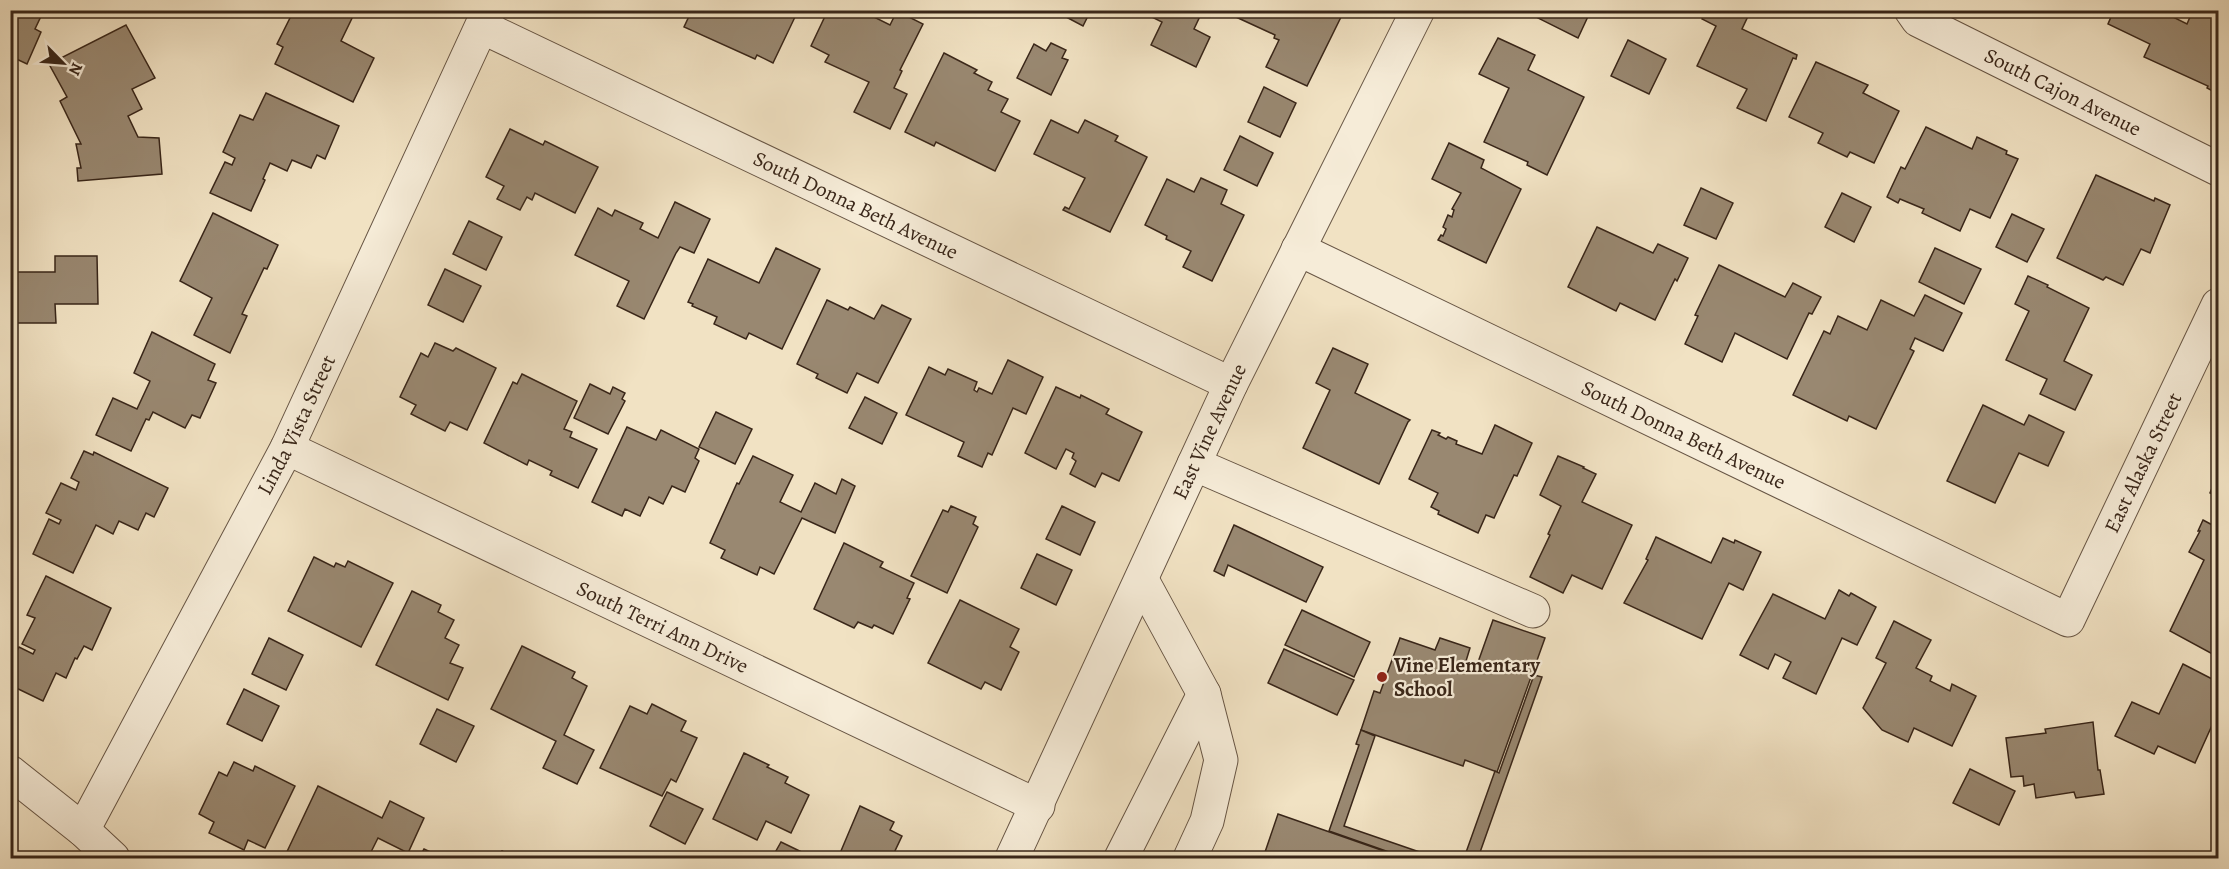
<svg xmlns="http://www.w3.org/2000/svg" width="2229" height="869" viewBox="0 0 2229 869" font-family="Alegreya,serif">
  <rect width="100%" height="100%" fill="#f1e2c3"/>
  <filter id="stains"><feTurbulence type="fractalNoise" baseFrequency=".00333" numOctaves="4"/><feColorMatrix values="0 0 0 0 .2 0 0 0 0 .09 0 0 0 0 .02 0 0 0 .5 -.17"/></filter>
  <radialGradient id="worn" r=".72"><stop offset=".6" stop-color="#630" stop-opacity="0"/><stop offset="1" stop-color="#630" stop-opacity=".3"/></radialGradient>
  <g fill="#998871" stroke="#392619" stroke-width="1.5">
    <path d="M10 10H44L35 29 41 32 27 64 10 56Z"/>
    <path d="M294 10H356L341 41 374 58 353 102 275 64 283 47 277 44Z"/>
    <path d="M692 10H793L790 15 795 17 773 63 757 55 755 59 684 27Z"/>
    <path d="M828 10H860L890 25 897 11 923 24 900 70 902 71 894 88 907 94 890 129 854 112 869 82 825 62 829 55 811 46Z"/>
    <path d="M1053 10H1091L1083 26Z"/>
    <path d="M1138 10H1203L1194 29 1210 37 1196 67 1151 45 1162 22Z"/>
    <path d="M1239 10H1333L1342 15 1307 86 1266 67 1279 40 1274 38 1275 35 1236 17Z"/>
    <path d="M1522 10H1591L1578 38Z"/>
    <path d="M1706 10H1751L1742 29 1797 55 1796 59 1793 58 1766 121 1737 108 1747 89 1697 66 1716 26 1702 19Z"/>
    <path d="M2114 10H2159L2187 24 2193 10H2218V94L2207 88 2208 86 2144 57 2150 44 2108 24Z"/>
    <path d="M126 25 155 78 132 89 142 109 128 116 138 137 159 138 162 174 78 181 77 168H81L76 144H81L60 101 67 97 49 64Z"/>
    <path d="M1498 38 1535 55 1528 70 1584 97 1547 175 1527 165 1528 162 1484 142 1509 88 1479 74Z"/>
    <path d="M1628 40 1666 59 1649 94 1611 76Z"/>
    <path d="M1051 43 1066 50 1062 58 1068 60 1051 95 1017 78 1034 44 1046 51Z"/>
    <path d="M944 53 977 70 974 73 992 82 988 90 1008 99 1001 112 1020 121 995 171 936 142 934 146 905 132Z"/>
    <path d="M1816 62 1868 85 1863 93 1899 111 1874 163 1850 152 1847 157 1818 143 1823 133 1789 117Z"/>
    <path d="M1264 87 1296 103 1280 137 1248 122Z"/>
    <path d="M266 93 339 126 325 159 317 155 311 168 292 160 287 171 270 163 263 179 265 180 251 211 210 193 225 162 232 165 235 158 223 152 240 115 253 120Z"/>
    <path d="M1051 120 1078 133 1085 120 1118 136 1115 141 1147 157 1110 232 1063 210 1065 207 1069 209 1085 178 1034 154Z"/>
    <path d="M1926 127 1972 149 1977 137 2007 151 2006 154 2018 159 1990 218 1970 209 1960 231 1922 213 1924 209 1900 199 1898 203 1887 197 1901 167 1905 169Z"/>
    <path d="M510 129 543 145 545 141 598 167 575 213 535 193 532 200 527 197 520 210 497 199 504 186 486 177Z"/>
    <path d="M1240 136 1273 153 1257 186 1224 170Z"/>
    <path d="M1449 143 1484 160 1481 168 1521 189 1486 263 1438 240 1441 235 1443 236 1446 229 1443 227 1448 215 1452 217 1454 210 1452 209 1461 193 1432 179Z"/>
    <path d="M2096 175 2154 201 2155 198 2170 205 2150 253 2141 249 2123 285 2106 277 2103 280 2057 258Z"/>
    <path d="M1201 178 1227 190 1221 204 1244 215 1212 281 1183 267 1191 251 1166 239 1167 236 1145 225 1167 179 1194 192Z"/>
    <path d="M1701 188 1733 203 1716 239 1684 225Z"/>
    <path d="M1842 193 1871 207 1854 242 1825 227Z"/>
    <path d="M675 202 710 219 694 253 680 247 676 253 644 319 617 306 629 281 575 255 598 208 612 216 615 210 643 223 640 229 658 238Z"/>
    <path d="M213 213 278 245 267 269 264 268 242 314 247 316 230 353 194 335 212 298 180 281Z"/>
    <path d="M2012 214 2044 229 2027 262 1996 247Z"/>
    <path d="M469 221 502 237 486 270 453 254Z"/>
    <path d="M1597 227 1653 253 1658 244 1688 258 1677 281 1675 279 1655 320 1620 303 1616 311 1568 287Z"/>
    <path d="M776 248 820 269 782 349 749 333 746 339 714 324 717 317 692 306 693 304 688 302 708 259 759 283Z"/>
    <path d="M1935 248 1981 269 1964 304 1919 282Z"/>
    <path d="M55 256H97L98 304H55L56 323H10L11 272H55Z"/>
    <path d="M1719 265 1785 297 1793 283 1821 297 1812 314 1809 313 1787 359 1735 333 1722 362 1685 344 1698 316 1695 315Z"/>
    <path d="M445 269 481 286 463 322 428 305Z"/>
    <path d="M2028 276 2048 285 2047 287 2089 308 2064 361 2092 375 2075 410 2040 394 2047 379 2006 360 2029 311 2015 304Z"/>
    <path d="M1925 295 1962 313 1943 351 1915 338 1910 349 1914 351 1876 429 1849 416 1847 421 1793 395 1824 331 1830 334 1838 316 1867 330 1881 300 1914 316Z"/>
    <path d="M827 300 848 310 850 307 874 319 882 305 911 319 878 383 857 373 847 393 816 378 818 374 797 364Z"/>
    <path d="M152 332 215 364 208 380 216 383 200 418 192 415 185 428 153 412 149 420 146 419 131 451 96 435 113 398 137 409 150 381 134 373Z"/>
    <path d="M435 343 453 351 456 348 496 368 467 430 450 422 445 431 411 414 416 405 400 397 421 353 428 357Z"/>
    <path d="M1333 348 1368 364 1355 393 1410 420 1408 422 1379 484 1303 448 1330 390 1316 383Z"/>
    <path d="M1008 360 1043 377 1026 414 1013 408 992 455 988 453 982 467 958 456 964 442 906 415 929 367 945 375 948 369 977 382 974 390 977 392 979 388 992 394Z"/>
    <path d="M522 374 577 401 564 429 572 432 570 437 597 449 578 488 550 475 552 471 529 460 527 465 484 443 513 382 517 384Z"/>
    <path d="M590 384 610 394 613 387 625 393 622 399 625 401 608 434 574 418Z"/>
    <path d="M1056 387 1080 398 1081 395 1109 409 1106 414 1142 432 1119 481 1102 473 1095 487 1070 474 1076 461 1072 458 1074 453 1066 449 1056 469 1025 453Z"/>
    <path d="M865 397 897 413 882 444 849 428Z"/>
    <path d="M1983 405 2024 425 2029 415 2064 432 2048 466 2019 453 1995 503 1947 481Z"/>
    <path d="M716 412 752 429 735 464 699 447Z"/>
    <path d="M1495 425 1532 443 1517 476 1514 475 1494 518 1486 515 1478 533 1438 514 1439 511 1431 507 1438 493 1409 479 1432 430 1440 433 1438 435 1446 439 1448 437 1457 441 1456 444 1482 454Z"/>
    <path d="M627 427 656 440 661 430 699 449 695 458 699 461 685 492 672 486 663 504 649 497 640 516 625 509 622 516 592 502Z"/>
    <path d="M84 451 93 455 94 452 168 488 154 517 146 513 138 530 119 521 113 534 96 525 73 573 33 554 49 519 59 524 61 520 46 513 61 483 76 490 79 482 71 478Z"/>
    <path d="M753 456 793 475 780 502 801 512 815 483 836 494 842 479 855 486 835 533 802 518 774 574 760 567 757 575 721 558 725 550 710 543 737 483 739 484Z"/>
    <path d="M1558 456 1584 467 1583 468 1596 474 1582 502 1632 525 1602 589 1572 575 1563 593 1530 577 1550 535 1548 534 1561 506 1540 495Z"/>
    <path d="M2218 474V497L2210 493Z"/>
    <path d="M951 506 976 517 973 524 978 527 947 593 911 576 943 510 948 512Z"/>
    <path d="M1062 506 1095 522 1080 555 1046 539Z"/>
    <path d="M2203 520 2218 528V657L2170 631 2204 560 2189 552 2200 531H2198Z"/>
    <path d="M1234 525 1323 567 1306 602 1228 565 1224 576 1214 571Z"/>
    <path d="M1656 537 1711 563 1723 538 1734 543 1735 540 1761 552 1743 590 1729 583 1702 639 1624 603 1648 560 1646 559Z"/>
    <path d="M844 543 883 562 880 567 914 583 907 598 910 599 893 634 874 625 872 628 858 622 854 628 814 609Z"/>
    <path d="M1037 554 1072 570 1056 605 1021 588Z"/>
    <path d="M314 557 334 567 336 563 345 567 348 561 393 583 361 647 288 611Z"/>
    <path d="M46 576 111 608 92 650 84 646 77 659 75 658 66 678 56 673 43 701 10 685V664L19 647 33 654 35 650 22 644 35 618 27 615Z"/>
    <path d="M1839 590 1849 596 1851 593 1876 607 1857 645 1842 638 1816 694 1783 678 1791 662 1775 654 1768 669 1740 655 1773 594 1825 619Z"/>
    <path d="M412 591 441 605 438 612 454 620 445 638 459 645 450 663 463 668 448 700 376 665Z"/>
    <path d="M960 600 1019 629 1010 647 1019 652 1001 690 985 682 981 689 928 663Z"/>
    <path d="M1302 610 1370 642 1354 677 1285 645Z"/>
    <path d="M1493 620 1545 638 1497 772 1465 760 1463 766 1361 730 1374 691 1380 693 1400 638 1435 650 1440 638 1470 648 1466 661 1477 665Z"/>
    <path d="M1894 621 1931 640 1916 668 1932 676 1930 681 1950 691 1952 684 1976 696 1952 746 1914 728 1908 742 1882 730 1863 708 1886 663 1876 658Z"/>
    <path d="M269 638 303 655 286 690 252 674Z"/>
    <path d="M522 646 575 672 572 678 587 686 564 735 594 750 577 784 543 768 556 741 491 709Z"/>
    <path d="M1284 649 1354 680 1337 715 1268 683Z"/>
    <path d="M2183 664 2218 682V712L2195 763 2158 746 2154 754 2115 736 2132 702 2159 714Z"/>
    <path d="M1534 675 1542 677 1478 858H1464L1495 771 1499 773Z"/>
    <path d="M244 689 279 706 262 741 227 724Z"/>
    <path d="M652 704 686 721 681 731 697 738 676 782 671 779 662 796 600 768 630 706 647 714Z"/>
    <path d="M437 709 474 726 456 762 420 744Z"/>
    <path d="M2093 722 2098 770H2100L2104 794 2076 798 2074 792 2036 798 2034 784 2024 786 2023 776 2011 777 2006 738 2046 733 2045 729Z"/>
    <path d="M1361 730 1375 736 1344 826 1437 858H1406L1329 831 1359 745 1356 744Z"/>
    <path d="M744 753 769 765 767 767 788 777 785 783 809 795 791 833 766 821 757 840 713 819Z"/>
    <path d="M234 762 253 771 255 766 295 786 265 848 248 840 244 850 209 833 214 822 199 814 219 772 227 776Z"/>
    <path d="M1970 769 2015 791 1999 825 1953 803Z"/>
    <path d="M318 786 382 818 390 801 424 818 408 853 378 838 368 858H284Z"/>
    <path d="M667 792 703 809 685 844 650 826Z"/>
    <path d="M860 806 894 822 890 830 902 836 894 853 905 858H838Z"/>
    <path d="M1278 814 1404 858H1263Z"/>
    <path d="M781 842 814 858H772Z"/>
    <path d="M424 849 443 858H419Z"/>
    <path d="M502 851 517 858H498Z"/>
  </g>
  <g fill="none" stroke-linecap="round" stroke-linejoin="round">
    <defs>
      <g id="minor">
        <path id="s1" d="M1911 10 1918 20 2218 169"/>
        <path id="s2" d="M482 27 1231 384"/>
        <path id="s3" d="M1298 249 2068 620 2218 305"/>
        <path id="s4" d="M287 448 1038 806"/>
        <path d="M1194 464 1533 611"/>
        <path d="M1142 580 1204 694 1221 760 1207 821 1190 858"/>
        <path d="M10 772 83 830 113 858"/>
        <path id="s5" d="M83 830 287 448 489 10"/>
        <path id="s6" d="M1012 858 1231 384 1418 10"/>
        <path d="M1121 858 1204 694"/>
      </g>
    </defs>
    <use href="#minor" stroke="#675544" stroke-width="35"/>
    <use href="#minor" stroke="#f6ecd8" stroke-width="33"/>
  </g>
  <circle fill="#8f2418" stroke="#f6ecd8" stroke-width="2" cx="1382" cy="677" r="6"/>
  <g text-anchor="middle" dominant-baseline="central" stroke-width="4.5" stroke-linejoin="round" paint-order="stroke">
    <g font-size="21" fill="#392619" stroke="#f6ecd8">
      <text stroke="none"><textPath href="#s1" startOffset="174">South Cajon Avenue</textPath></text>
      <text stroke="none"><textPath href="#s2" startOffset="414">South Donna Beth Avenue</textPath></text>
      <text stroke="none"><textPath href="#s5" startOffset="458">Linda Vista Street</textPath></text>
      <text stroke="none"><textPath href="#s6" startOffset="470">East Vine Avenue</textPath></text>
      <text stroke="none"><textPath href="#s3" startOffset="428">South Donna Beth Avenue</textPath></text>
      <text stroke="none"><textPath href="#s3" startOffset="1029">East Alaska Street</textPath></text>
      <text stroke="none"><textPath href="#s4" startOffset="416">South Terri Ann Drive</textPath></text>
    </g>
    <g font-size="21" font-weight="bold" fill="#392619" stroke="#f6ecd8" text-anchor="start">
      <text x="1394" y="665">Vine Elementary<tspan x="1394" dy="24">School</tspan></text>
    </g>
  </g>
  <rect width="2229" height="869" fill="none" stroke="#f1e2c3" stroke-width="36"/>
  <rect x="12" y="12" width="2205" height="845" fill="none" stroke="#392619" stroke-width="3"/>
  <rect x="18" y="18" width="2193" height="833" fill="none" stroke="#392619" stroke-width="1.5"/>
  <g transform="translate(63 63) rotate(115)" stroke="#f6ecd8" stroke-width="4.5" paint-order="stroke">
  <path d="M0-4.5L10 22L0 15L-10 22Z" fill="#392619"/>
  <text y="-9" font-size="16" font-weight="bold" text-anchor="middle" fill="#392619">N</text>
  </g>
  <rect width="100%" height="100%" filter="url(#stains)"/>
  <rect width="100%" height="100%" fill="url(#worn)"/>
</svg>
